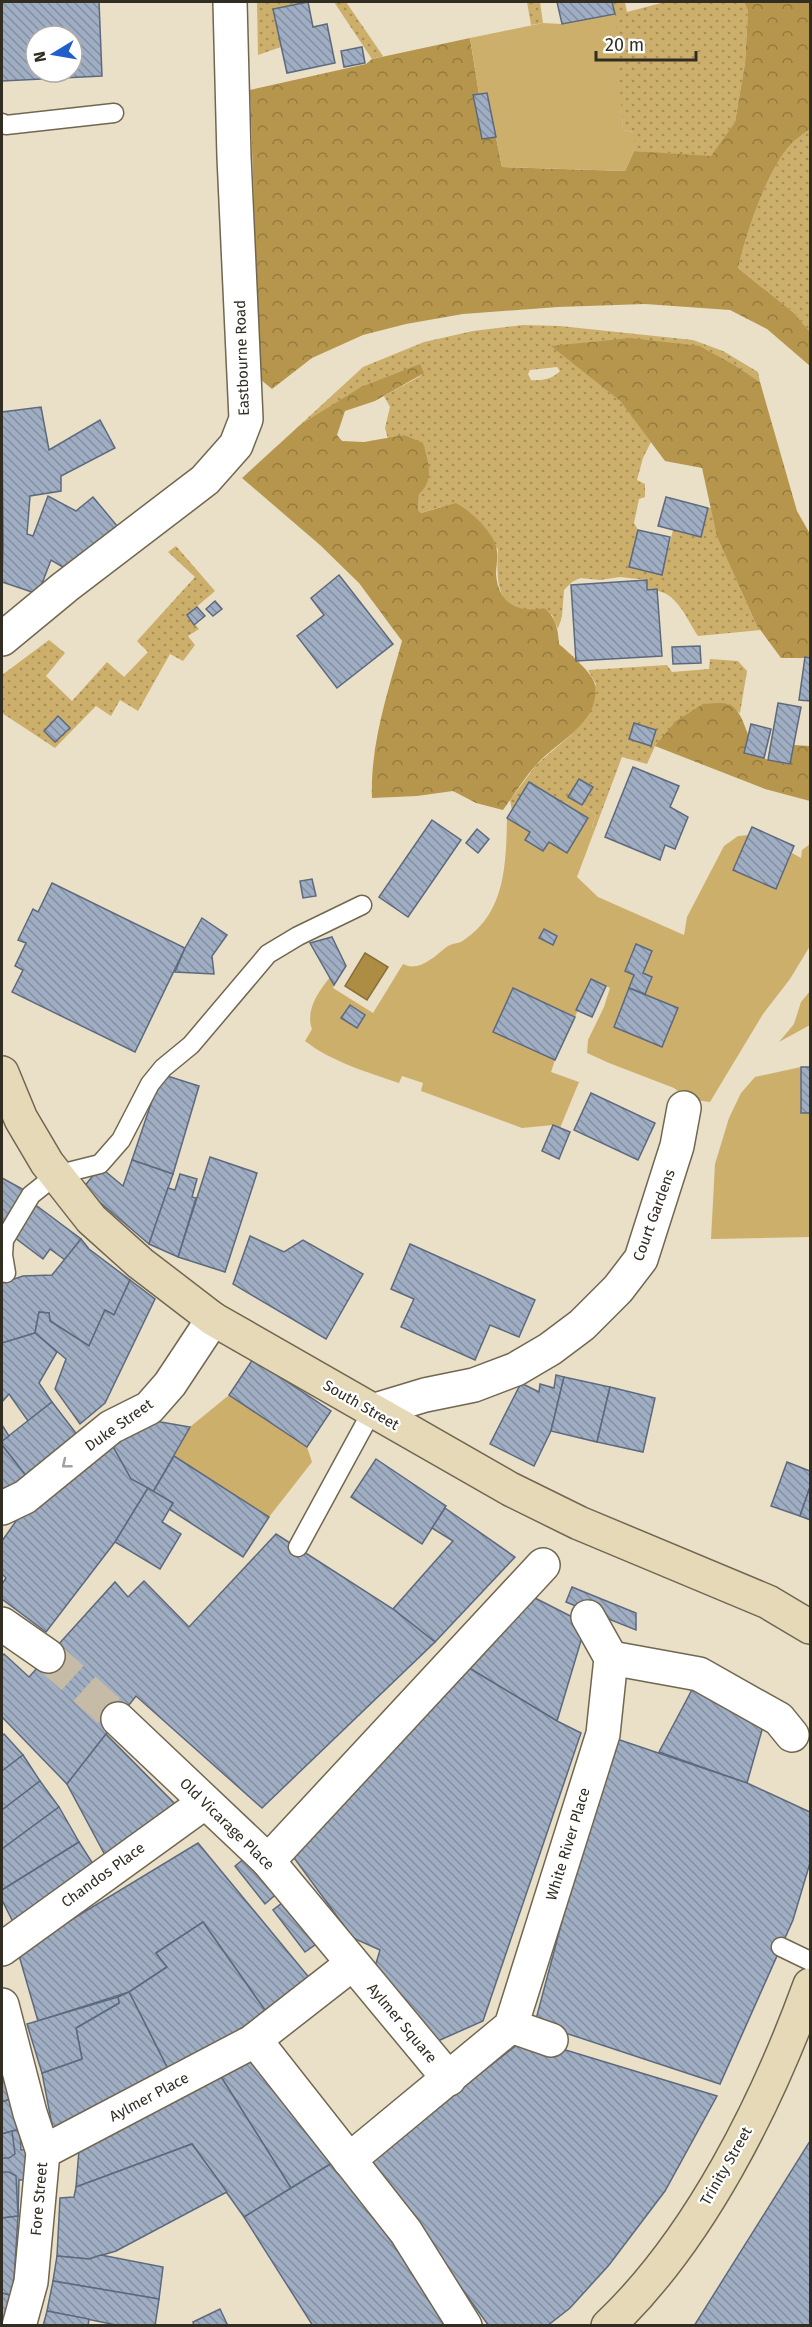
<svg xmlns="http://www.w3.org/2000/svg" width="812" height="2327" viewBox="0 0 812 2327" font-family="'Fira Sans',sans-serif">
  <defs>
    <pattern id="grass-dots" width="8" height="8" patternUnits="userSpaceOnUse" patternTransform="scale(1.5)"><rect width="8" height="8" fill="#cdaf6c"/><path d="M2 2h.1M6 6h.1" fill="none" stroke="#a78f58" stroke-width="1.8" stroke-linecap="round"/></pattern>
    <pattern id="forest-crowns" width="20" height="18" patternUnits="userSpaceOnUse" patternTransform="scale(1.5)"><rect width="20" height="18" fill="#b6964c"/><path d="M2 6a3 3 0 1 1 6 0M12 15a3 3 0 1 1 6 0" fill="none" stroke="#957b3f"/></pattern>
    <pattern id="building-back-hatch" width="6" height="6" patternUnits="userSpaceOnUse" patternTransform="scale(1.5)"><rect width="6" height="6" fill="#a0aec4"/><path d="M-1 5l2 2M0 0l6 6M5-1l2 2" fill="none" stroke="#838e9f"/></pattern>
  </defs>
  <rect width="100%" height="100%" fill="#eadfc7"/>
  <g fill="url(#grass-dots)" fill-rule="evenodd">
    <path d="M257 2H308L273 9 281 47 258 55Z"/>
    <path d="M334 2H346L383 56 372 59Z"/>
    <path d="M527 2H540L543 23 531 25Z"/>
    <path d="M612 2H625L627 12 665 2H744L748 11 745 63 735 122 711 157 634 151V132L623 130Z"/>
    <path d="M810 129V332L794 313 738 268C747 232 766 171 792 143 797 138 804 134 810 129Z"/>
    <path d="M523 325 560 326 693 340 723 351 758 372 760 382 733 364 700 346H552L620 401 651 442 643 458 637 480 645 484V497L639 499 634 523 638 530 630 567 662 574 673 530 700 537 708 508H711L717 537 756 624 761 630 698 636C684 615 676 588 647 590V580L620 577 600 580 580 578 572 582 564 590 562 616 558 629 552 615C542 613 533 612 523 610 494 605 497 572 498 549L441 507 421 513 418 510 419 494 404 435 388 439 385 428 390 407 384 396 424 374 300 425 363 367 424 342 473 331ZM557 367 560 371C553 379 541 381 531 380L528 374 530 370Z"/>
    <path d="M176 546 215 591 187 615 199 629 188 636 195 645 183 661 170 654 138 711 120 700 111 716 96 706 55 748 2 713V675L49 640 65 653 46 676 72 701 107 662 124 677 148 652 137 641 195 577 168 552Z"/>
    <path d="M710 659 738 661 747 671 740 713 728 704 655 746 647 764 622 757 595 829 592 828 596 814 582 805 593 787 570 798 566 805 512 811 510 800 537 764 571 735 596 684 588 670 667 665 672 672 709 669Z"/>
  </g>
  <g fill="url(#forest-crowns)">
    <path d="M744 2H810V129C804 134 797 138 792 143 766 171 747 232 738 268L794 313 810 332V366L767 329 730 310 645 304 558 307 463 314 406 324 363 335 312 358 272 389 260 379 250 90 366 64 372 59 470 38 479 94 473 96 482 139 496 137 502 167 625 171 634 151 711 156 735 122 745 63 748 11Z"/>
    <path d="M631 338 700 346 733 364 760 382 797 511 810 534V658H781L756 624 717 537 702 468 665 461 620 401 551 346Z"/>
    <path d="M420 364 424 373 375 401 345 411 337 435 342 441 364 442 404 435 423 443C428 461 435 480 419 494L418 510 421 513 456 503C471 511 495 533 497 551 498 559 496 567 496 574 498 603 518 614 544 608 556 618 558 628 559 644 568 652 594 674 595 685 600 723 559 740 537 764 524 778 514 795 503 810L476 803 453 791 417 796 372 798C370 744 388 692 402 641L359 583 320 545 242 478 300 425 361 387Z"/>
    <path d="M703 704C710 704 720 702 727 704 746 708 745 744 762 757 770 762 782 762 790 764L794 745 810 746V801L765 789 655 746 676 721Z"/>
  </g>
  <g fill="#cdaf6c">
    <path d="M615 14 623 130 634 132V151L625 171 502 167 487 93 479 94 470 38 543 23 562 24Z"/>
    <path d="M570 798 596 814 592 827 595 829 577 877 598 897 684 935 687 917 724 846 738 836 749 835 775 889 792 853 801 858 802 850 810 844V946L790 979 763 1014 710 1102 688 1099 674 1088 609 1063 587 1053 588 1040 604 1007 610 988 591 979 575 1017 513 988 494 1032 555 1060 551 1072 579 1082 560 1128 553 1125 522 1128 421 1091 423 1083 402 1076 399 1083C367 1072 332 1062 305 1041L312 1029C305 1010 319 991 330 977L334 985 333 988 373 1013 403 964C418 972 433 958 444 949 453 941 458 945 464 940 506 912 506 863 507 818L530 832 525 840 542 851 549 842 567 853 588 819 566 805Z"/>
    <path d="M810 991V1025L779 1042 794 1024 801 1002Z"/>
    <path d="M801 1067V1113H810V1237L711 1239 715 1164 729 1118 741 1093 755 1077Z"/>
    <path d="M229 1395 307 1447 312 1462 269 1517 174 1456 190 1427Z"/>
  </g>
  <path fill="#ad8d43" stroke="#887039" stroke-width="1.5" d="M365 953 388 967 367 1000 345 986Z"/>
  <g fill="url(#building-back-hatch)" stroke="#5d697d" stroke-width="1.5" fill-rule="evenodd">
    <path d="M2 2H99L102 76 2 81ZM36 36H72V72H36Z"/>
    <path d="M308 2 313 27 327 24 335 63 287 73 273 9Z"/>
    <path d="M557 2H612L615 14 562 24Z"/>
    <path d="M362 47 365 63 344 67 341 51Z"/>
    <path d="M487 93 496 137 482 139 473 95Z"/>
    <path d="M41 407 49 450 100 420 115 448 61 476V491L30 496 27 534 33 536 48 496 76 511 93 497 118 527 63 567 51 560 38 594 2 582 3 546 2 412Z"/>
    <path d="M666 497 708 508 701 537 658 526Z"/>
    <path d="M638 530 670 537 662 575 629 567Z"/>
    <path d="M339 575 393 644 337 688 297 636 324 615 311 598Z"/>
    <path d="M647 580V590L657 589 662 656 576 661 571 585Z"/>
    <path d="M215 601 222 609 213 616 206 609Z"/>
    <path d="M197 607 205 616 194 625 187 615Z"/>
    <path d="M700 646 701 663 673 664 672 647Z"/>
    <path d="M805 657 810 658V701L799 700Z"/>
    <path d="M778 703 801 707 790 764 768 760Z"/>
    <path d="M58 716 70 728 55 742 44 731Z"/>
    <path d="M634 723 656 730 651 746 629 739Z"/>
    <path d="M751 724 771 729 764 758 744 753Z"/>
    <path d="M633 767 679 786 670 807 688 817 675 849 665 845 660 860 605 837Z"/>
    <path d="M579 779 593 787 582 805 568 797Z"/>
    <path d="M529 782 588 818 567 853 549 842 543 851 525 840 530 832 507 818Z"/>
    <path d="M432 820 461 840 408 917 379 897Z"/>
    <path d="M752 827 794 846 776 889 733 870Z"/>
    <path d="M477 829 489 839 478 853 466 843Z"/>
    <path d="M312 879 316 896 303 898 300 881Z"/>
    <path d="M52 883 185 948 135 1052 12 992 23 970 15 966 26 943 18 940 33 909 38 912Z"/>
    <path d="M202 918 227 935 212 956 214 974 175 972 185 948Z"/>
    <path d="M544 929 557 936 553 945 539 938Z"/>
    <path d="M332 937 346 966 334 985 310 943Z"/>
    <path d="M636 944 652 951 643 973 652 977 645 994 629 988 634 975 625 971Z"/>
    <path d="M591 979 606 986 592 1017 576 1010Z"/>
    <path d="M513 988 575 1017 555 1060 493 1032Z"/>
    <path d="M629 988 678 1008 662 1047 614 1027Z"/>
    <path d="M350 1005 365 1015 357 1028 341 1018Z"/>
    <rect x="801" y="1067" width="9" height="46"/>
    <path d="M161 1074 199 1086 173 1174 132 1160Z"/>
    <path d="M591 1093 655 1123 638 1160 574 1130Z"/>
    <path d="M553 1125 570 1132 559 1159 542 1151Z"/>
    <path d="M210 1157 257 1173 225 1272 178 1257Z"/>
    <path d="M132 1160 173 1174 149 1244 83 1188 100 1167 123 1186Z"/>
    <path d="M180 1174 197 1179 192 1197 196 1198 178 1257 149 1244 168 1188 175 1190Z"/>
    <path d="M2 1178 26 1191 2 1236Z"/>
    <path d="M33 1203 81 1239 65 1260 50 1249 43 1259 10 1234Z"/>
    <path d="M250 1236 284 1252 303 1240 363 1274 326 1339 233 1284Z"/>
    <path d="M81 1239 89 1249 130 1280 114 1315 105 1310 89 1346 50 1321 49 1313 39 1312 35 1333 2 1343V1283L23 1276 52 1275Z"/>
    <path d="M410 1244 535 1300 519 1337 490 1325 475 1360 401 1327 414 1299 391 1289Z"/>
    <path d="M130 1280 155 1299 105 1403 80 1424 55 1389 66 1359 35 1333 39 1312 49 1313 50 1321 89 1346 105 1310 114 1315Z"/>
    <path d="M35 1333 57 1352 39 1383 52 1402 28 1421 9 1394 2 1402V1343Z"/>
    <path d="M253 1359 331 1411 307 1447 229 1395Z"/>
    <path d="M556 1375 564 1377 551 1431 534 1466 490 1444 521 1383 539 1392 540 1384 554 1388Z"/>
    <path d="M564 1377 610 1387 597 1442 551 1431Z"/>
    <path d="M610 1387 655 1398 643 1452 597 1442Z"/>
    <path d="M52 1402 82 1441 30 1481 2 1445V1441Z"/>
    <path d="M155 1421 190 1427 153 1492 131 1479 112 1445Z"/>
    <path d="M2 1425 9 1436 2 1441Z"/>
    <path d="M2 1445 30 1481 2 1502Z"/>
    <path d="M112 1445 131 1479 148 1488 115 1542 46 1632 2 1599V1584L6 1578 2 1574V1541L28 1504Z"/>
    <path d="M174 1456 269 1517 243 1557 169 1509 173 1503 153 1492Z"/>
    <path d="M376 1459 446 1506 422 1544 351 1497Z"/>
    <path d="M787 1462 810 1471V1487L800 1516 771 1506Z"/>
    <path d="M810 1487V1520L800 1516Z"/>
    <path d="M148 1488 173 1503 162 1522 181 1534 160 1569 115 1542Z"/>
    <path d="M445 1508 515 1557 435 1642 393 1609 453 1541 432 1528Z"/>
    <path d="M276 1534 393 1609 435 1642 262 1808 136 1696 67 1784 2 1717V1656L4 1654 29 1677 115 1582 128 1597 144 1581 189 1627Z"/>
    <path d="M572 1587 636 1613V1630L566 1602Z"/>
    <path d="M533 1597 586 1624 557 1721 469 1668Z"/>
    <path d="M469 1668 557 1721 581 1733 483 2021 431 2044 374 1970 380 1950 353 1938 292 1855Z"/>
    <path d="M694 1686 764 1723 747 1783 659 1752Z"/>
    <path d="M4 1734 23 1755 2 1771V1736Z"/>
    <path d="M106 1734 176 1805 106 1857 67 1784Z"/>
    <path d="M611 1737 747 1783 810 1812V1863L793 1920 720 2084 535 2023Z"/>
    <path d="M23 1755 40 1781 2 1810V1771Z"/>
    <path d="M40 1781 59 1807 2 1849V1810Z"/>
    <path d="M59 1807 79 1842 2 1890V1849Z"/>
    <path d="M79 1842 100 1875 14 1924 2 1900V1890Z"/>
    <path d="M198 1843 312 1981 267 2013 203 1922 156 1953 167 1967 129 1992 38 2021 18 1952Z"/>
    <path d="M251 1853 281 1890 265 1904 235 1866Z"/>
    <path d="M287 1899 319 1942 305 1952 273 1910Z"/>
    <path d="M203 1922 267 2013 171 2075 129 1992 167 1967 156 1953Z"/>
    <path d="M129 1992 171 2075 53 2130 42 2073 82 2059 76 2028 119 2003 118 1997Z"/>
    <path d="M118 1997 119 2003 76 2028 82 2059 42 2073 27 2024Z"/>
    <path d="M526 2038 717 2096 665 2191 609 2265 570 2308 547 2326H489L368 2160Z"/>
    <path d="M257 2049 337 2160 291 2188 218 2072Z"/>
    <path d="M2 2060 13 2098 2 2102Z"/>
    <path d="M218 2072 291 2188 244 2217 192 2144 76 2187 79 2150Z"/>
    <path d="M13 2098 20 2129 2 2134V2102Z"/>
    <path d="M20 2129 21 2150 28 2149 27 2180H19L18 2216 2 2218V2134Z"/>
    <path d="M12 2131 15 2154 9 2158H2V2134Z"/>
    <path d="M810 2141V2326H694Z"/>
    <path d="M192 2144 227 2192 116 2251 89 2259 57 2256 60 2198 74 2197 76 2187Z"/>
    <path d="M337 2160 448 2326H313L244 2217Z"/>
    <path d="M2 2172H9L16 2176 18 2216 2 2218Z"/>
    <path d="M18 2216 13 2296 2 2293V2218Z"/>
    <path d="M101 2255 163 2267 159 2299 53 2281 57 2256 89 2259Z"/>
    <path d="M53 2281 159 2299 155 2326H121L47 2311Z"/>
    <path d="M2 2293 13 2296 12 2325 2 2323Z"/>
    <path d="M220 2309 228 2326H194L193 2322Z"/>
    <path d="M47 2311 89 2319 88 2326H43Z"/>
  </g>
  <g fill="none" stroke-linecap="round" stroke-linejoin="round">
    <path stroke="#c5bba6" stroke-width="33" stroke-dasharray="33 16" stroke-linecap="butt" d="M48 1656 118 1719"/>
    <defs>
      <g id="lane">
        <path d="M2 123 6 125 114 113"/>
        <path d="M6 1273 3 1255 4 1240 31 1195 56 1175 100 1164 121 1140 150 1084 163 1068 191 1045 268 954 298 936 362 905"/>
        <path d="M298 1547 372 1411"/>
        <path d="M781 1947 810 1961"/>
      </g>
      <g id="street">
        <path d="M2 639 65 587 205 480 236 445 246 419 234 157 230 2"/>
        <path d="M372 1411 425 1395 474 1385 516 1369 550 1349 582 1325 618 1289 641 1259 677 1146 684 1108"/>
        <path d="M2 1508 25 1497 111 1427 149 1408 170 1384 213 1319"/>
        <path d="M2 1624 48 1656"/>
        <path d="M611 1658 699 1674 779 1719 792 1735"/>
        <path d="M118 1719 268 1861 449 2079"/>
        <path d="M268 1861 543 1565"/>
        <path d="M2 1949 204 1803"/>
        <path d="M2 2005 30 2113 43 2152 31 2282 19 2326"/>
        <path d="M511 2026 551 2040"/>
        <path d="M255 2040 406 2232 465 2326"/>
        <path d="M43 2152 252 2042 352 1964"/>
        <path d="M349 2160 511 2026 603 1734 611 1658 588 1617"/>
      </g>
      <g id="secondary">
        <path d="M2 1073 21 1119 47 1163 91 1219 140 1263 213 1319 510 1489 579 1523 768 1602 810 1627"/>
        <path d="M608 2326C700 2239 767 2103 810 1985"/>
      </g>
    </defs>
    <use href="#lane" stroke="#716751" stroke-width="21"/>
    <use href="#street" stroke="#716751" stroke-width="36"/>
    <use href="#secondary" stroke="#716751" stroke-width="36"/>
    <use href="#lane" stroke="#fff" stroke-width="18"/>
    <use href="#street" stroke="#fff" stroke-width="33"/>
    <use href="#secondary" stroke="#e5d9b8" stroke-width="33"/>
  </g>
  <defs><path id="oneway-chevron" d="M-2-3.5L2.5 0L-2 3.5" fill="none" stroke-width="1.6" stroke-linecap="round" stroke-linejoin="round" transform="scale(1.5)"/></defs>
  <use stroke="#a2a09c" href="#oneway-chevron" transform="translate(66 1464) rotate(141)"/>
  <g text-anchor="middle" dominant-baseline="central" stroke-width="4.5" stroke-linejoin="round" paint-order="stroke">
    <g font-size="15" fill="#312d23" stroke="#fff">
      <text transform="translate(242 358) rotate(-92)">Eastbourne Road</text>
      <text transform="translate(654 1215) rotate(-70)">Court Gardens</text>
      <text transform="translate(361 1405) rotate(30)">South Street</text>
      <text transform="translate(119 1425) rotate(-35)">Duke Street</text>
      <text transform="translate(227 1824) rotate(44)">Old Vicarage Place</text>
      <text transform="translate(568 1844) rotate(-73)">White River Place</text>
      <text transform="translate(103 1875) rotate(-36)">Chandos Place</text>
      <text transform="translate(402 2023) rotate(50)">Aylmer Square</text>
      <text transform="translate(149 2097) rotate(-28)">Aylmer Place</text>
      <text transform="translate(726 2166) rotate(-60)">Trinity Street</text>
      <text transform="translate(39 2199) rotate(-85)">Fore Street</text>
    </g>
  </g>
  <rect width="812" height="2327" fill="none" stroke="#312d23" stroke-width="6"/>
  <g transform="translate(54 54) rotate(259)"><circle r="28" fill="#ffffff" stroke="#adaba7" stroke-width="1.5"/>
  <path d="M0-4.5L10 22L0 15L-10 22Z" fill="#205eca"/>
  <text y="-9" font-size="16" font-weight="bold" text-anchor="middle" fill="#312d23">N</text>
  </g>
  <path d="M596 51v9h100v-9" fill="none" stroke="#312d23" stroke-width="3"/>
  <text x="605" y="51" font-size="18" fill="#312d23" stroke="#ffffff" stroke-width="4.5" paint-order="stroke">20 m</text>
</svg>
